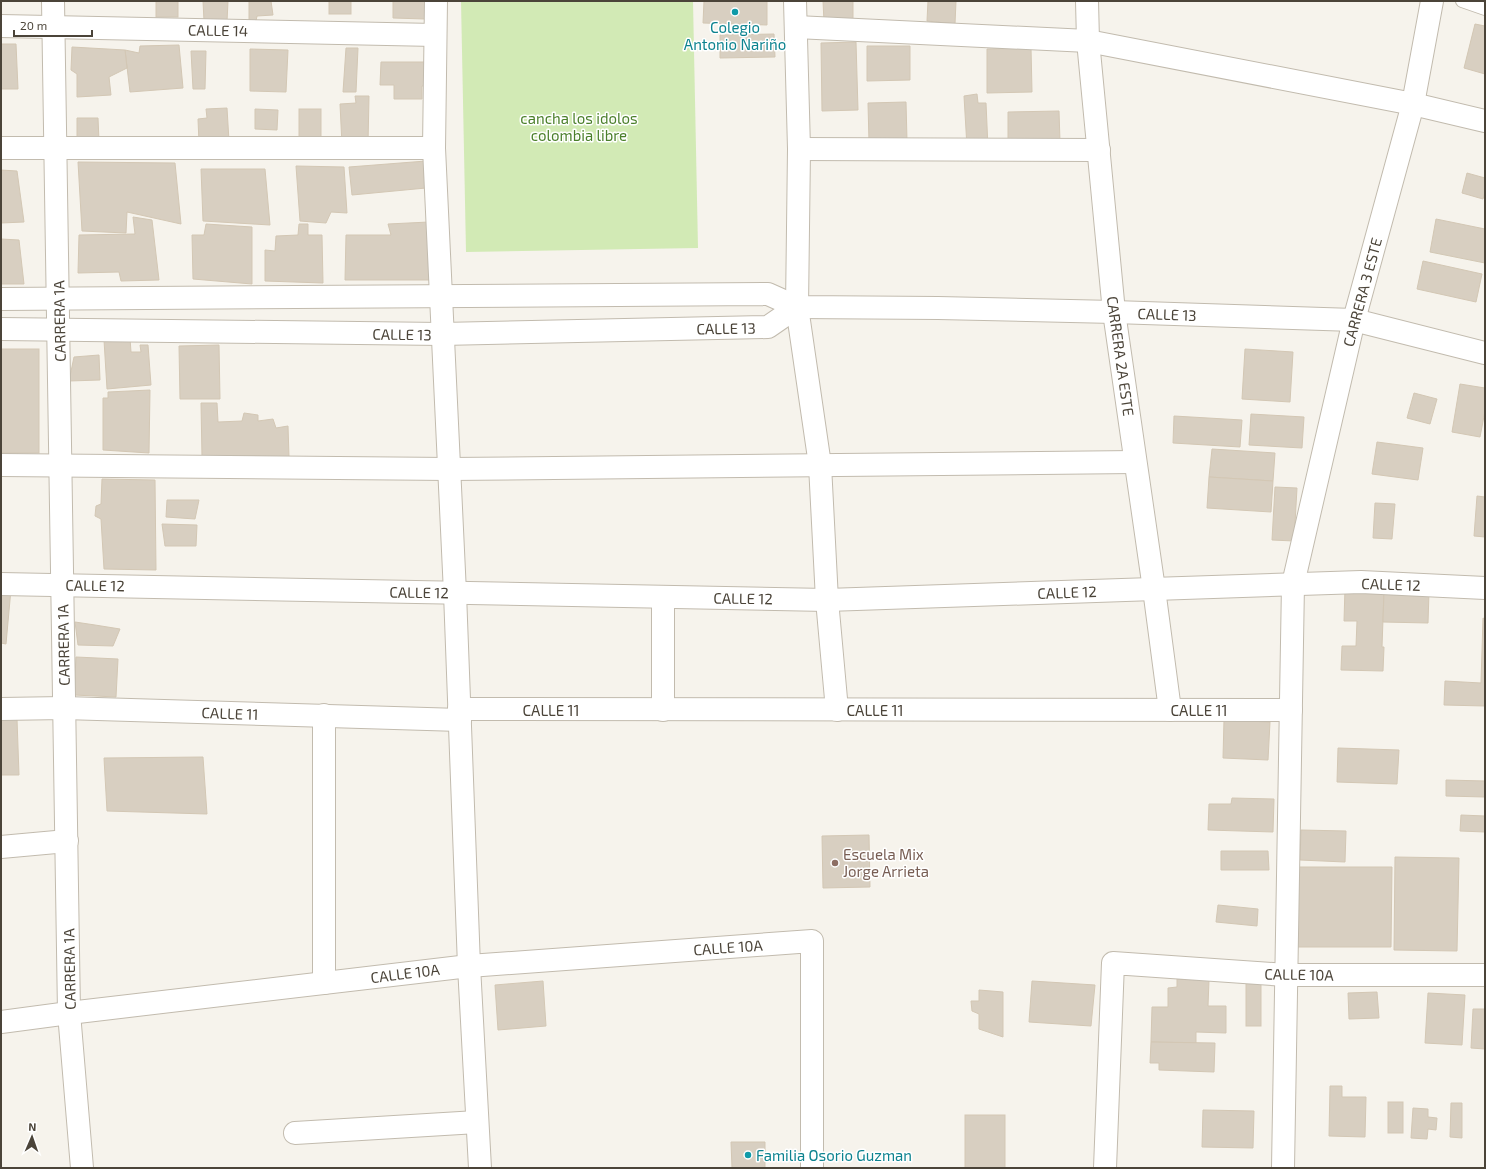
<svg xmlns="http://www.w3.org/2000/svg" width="1486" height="1169" viewBox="0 0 1486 1169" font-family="'Exo 2',sans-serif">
  <rect width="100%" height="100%" fill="#f6f3ec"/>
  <path fill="#d2eab5" d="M461 1H693L698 248 466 252Z"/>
  <g fill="#d8cfc1" stroke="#d3c7b4">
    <rect x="156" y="1" width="22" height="16"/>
    <path d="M203 1H228L227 22 204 21Z"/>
    <path d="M249 1H271L273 15 257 16 256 21H249Z"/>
    <rect x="329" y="1" width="22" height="13"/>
    <path d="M393 1H426L425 19 393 18Z"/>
    <path d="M704 1H767V25L703 23Z"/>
    <path d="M823 1H853V21L824 22Z"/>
    <path d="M928 1H956L955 24 927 21Z"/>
    <path d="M1475 24 1485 26V74L1464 68Z"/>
    <path d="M774 34 775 57 720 58V35Z"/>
    <path d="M856 42 858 110 822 111 821 43Z"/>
    <path d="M1 44H16L18 89H1Z"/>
    <path d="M179 45 183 88 130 92 125 50 139 53 140 46Z"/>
    <path d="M867 46H910V80L867 81Z"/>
    <path d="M72 47 125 50 127 68 109 77 111 95 77 97V74L71 70Z"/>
    <path d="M346 48H358L356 92H343Z"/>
    <path d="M1031 48 1032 92 987 93V49Z"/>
    <path d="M250 49 288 50 286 92 250 91Z"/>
    <path d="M191 51H206L205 89H193Z"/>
    <path d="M381 62H425V86H422V99H394V85H380Z"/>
    <path d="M977 94 978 103H986L988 148 967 147 964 96Z"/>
    <path d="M355 96H369L368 144 342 145 340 104 356 103Z"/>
    <path d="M906 102 907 141 869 142 868 103Z"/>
    <path d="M227 108 229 141 199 143 198 119 207 118 206 109Z"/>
    <path d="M255 109 278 110 277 130 255 129Z"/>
    <rect x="299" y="109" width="22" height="33"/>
    <path d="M1059 111 1060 142H1008V112Z"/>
    <path d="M77 118H98L99 141H77Z"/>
    <path d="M426 161V188L352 195 349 167Z"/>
    <path d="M78 162 175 163 181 224 127 212 126 233 82 231Z"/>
    <path d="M296 166 344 167 347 213 331 212 326 223 300 221Z"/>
    <path d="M201 169H265L270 225 203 221Z"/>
    <path d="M1 170 17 171 24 222 1 223Z"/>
    <path d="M1467 173 1485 178V192L1483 199 1462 193Z"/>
    <path d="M133 217 152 220 159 280 121 281 119 272 78 273 79 235 135 234Z"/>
    <path d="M1436 219 1485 229V263L1430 252Z"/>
    <path d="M429 222 431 280H345L346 235H391L388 224Z"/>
    <path d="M206 224 252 227V284L193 279 192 235H204Z"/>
    <path d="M299 224H308V235H322L323 283 265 281V250L275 251 276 236 298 235Z"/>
    <path d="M1 239 19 240 24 284H1Z"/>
    <path d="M1423 261 1482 274 1476 302 1417 289Z"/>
    <path d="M130 338 131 352H141L140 345H148L151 385 107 389 104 340Z"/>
    <path d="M219 345 220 399H180L179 346Z"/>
    <rect x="1" y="349" width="38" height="104"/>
    <path d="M1245 349 1293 352 1290 402 1242 399Z"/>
    <path d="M99 355 100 380 69 381 74 357Z"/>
    <path d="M1460 384 1485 388V411L1480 437 1452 432Z"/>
    <path d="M150 390 149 453 103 450V398H108V392Z"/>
    <path d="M1414 393 1437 399 1430 424 1407 418Z"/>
    <path d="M201 403H217L218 422 242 421 244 413 258 415V421L273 419 276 428 288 426 289 457 261 461 260 456 202 457Z"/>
    <path d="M1251 414 1304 417 1302 448 1249 445Z"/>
    <path d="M1174 416 1242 420 1240 447 1173 443Z"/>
    <path d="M1377 442 1423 448 1418 480 1372 474Z"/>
    <path d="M1212 449 1275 453 1273 481 1209 477Z"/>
    <path d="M1209 477 1273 481 1271 512 1207 508Z"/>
    <path d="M102 479 155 480 156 570 104 569 101 519 95 516 96 506 101 504Z"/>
    <path d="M1275 487 1297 488 1294 541 1272 540Z"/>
    <path d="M1477 496 1485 497V537L1474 536Z"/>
    <path d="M167 500H199L195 519 166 517Z"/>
    <path d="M1375 503 1395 504 1392 539 1373 538Z"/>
    <path d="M162 524 197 525 196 546H165Z"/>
    <path d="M1345 588 1384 591 1382 647H1384L1383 671 1341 670 1342 646H1356L1357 621H1344Z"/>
    <path d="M11 589 6 644 1 643V591Z"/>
    <path d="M1384 591 1429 592 1428 623 1383 622Z"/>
    <path d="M1483 618 1485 619V706L1444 705 1445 681 1481 683Z"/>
    <path d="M75 622 95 625 120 629 113 646 78 645Z"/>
    <path d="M76 657 118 659 116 697 74 695Z"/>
    <path d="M17 719 19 775H1V720Z"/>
    <path d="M1224 720 1270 722 1268 760 1223 758Z"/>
    <path d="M1338 748 1399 750 1397 784 1337 782Z"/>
    <path d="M203 757 207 814 107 811 104 758Z"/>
    <path d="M1446 780 1485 781V797L1446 796Z"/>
    <path d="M1232 798 1274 799 1273 832 1208 830 1209 804H1231Z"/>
    <path d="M1461 815 1485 816V832L1460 831Z"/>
    <path d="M1301 830 1346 831 1345 862 1300 860Z"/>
    <path d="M869 835 870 887 823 888 822 836Z"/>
    <path d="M1221 851H1268L1269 870H1221Z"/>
    <path d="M1395 857 1459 858 1457 951 1394 950Z"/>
    <path d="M1290 867H1392L1391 947H1290Z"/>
    <path d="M1218 905 1258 909 1257 926 1216 922Z"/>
    <rect x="1246" y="977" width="15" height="49"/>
    <path d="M1177 979 1209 980 1208 1006H1226V1033L1196 1032V1043L1151 1042 1152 1007H1168V988L1177 987Z"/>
    <path d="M543 981 546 1026 498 1030 495 985Z"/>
    <path d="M1032 981 1095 985 1091 1026 1029 1022Z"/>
    <path d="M979 990 1003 992V1037L979 1029V1014L972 1011 971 1001H979Z"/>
    <path d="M1377 992 1379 1018 1349 1019 1348 993Z"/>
    <path d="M1428 993 1465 995 1462 1045 1425 1043Z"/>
    <path d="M1473 1009H1485V1049L1471 1048Z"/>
    <path d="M1151 1042 1215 1043 1214 1072 1159 1070V1063H1150Z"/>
    <path d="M1330 1086H1342V1097H1366L1365 1137 1329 1136Z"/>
    <rect x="1388" y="1102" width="15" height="31"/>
    <path d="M1451 1103H1462V1138L1450 1137Z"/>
    <path d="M1413 1108 1428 1109V1117L1437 1118 1436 1130 1428 1129 1427 1139 1411 1138Z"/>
    <path d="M1203 1110 1254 1111 1253 1148 1202 1147Z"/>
    <rect x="965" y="1115" width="40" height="53"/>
    <path d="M731 1142H765V1168H732Z"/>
  </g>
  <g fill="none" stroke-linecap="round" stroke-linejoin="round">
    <defs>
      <path id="lane" d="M1462 1 1485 9"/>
      <g id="street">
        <path d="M53 1 69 1013 82 1168"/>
        <path d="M436 1 434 148 455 593 469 966 480 1168"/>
        <path d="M795 1 799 149 797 307 820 465 827 600 837 710"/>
        <path d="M1087 1 1088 41 1114 312 1154 589 1170 710"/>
        <path d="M1 26 435 35"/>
        <path d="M796 27 1088 41 1413 104 1485 121"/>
        <path d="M1 148H434"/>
        <path d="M799 149 1099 150"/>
        <path d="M1 299 768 294 797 307 938 308 1114 312 1354 320 1485 353"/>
        <path d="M1 329 442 334 768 327 797 307"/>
        <path d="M1 465 449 469 1135 462"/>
        <path d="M1 584 827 600 1361 582 1485 588"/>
        <path d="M1 709 64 708 460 720"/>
        <path d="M459 709 1291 710"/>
        <path d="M663 710V597"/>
        <path d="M1 847 67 841"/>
        <path d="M324 983V715"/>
        <path d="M1 1022 69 1013 469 966 812 941V1168"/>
        <path d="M295 1133 477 1122"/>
        <path d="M1105 1168 1113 963 1286 975H1485"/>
        <path d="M1283 1168 1293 584 1354 320 1413 104 1432 1"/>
      </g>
    </defs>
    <use href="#lane" stroke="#c2bbae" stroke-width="14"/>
    <use href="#street" stroke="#c2bbae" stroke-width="24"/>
    <use href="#lane" stroke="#fff" stroke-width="12"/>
    <use href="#street" stroke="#fff" stroke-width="22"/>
  </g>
  <g fill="#0f9aa8" stroke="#fff" stroke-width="1.5">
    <circle cx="735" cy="12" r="4"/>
    <circle cx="748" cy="1155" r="4"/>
  </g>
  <circle fill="#8d6e63" stroke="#fff" stroke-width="1.5" cx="835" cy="863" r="4"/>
  <g text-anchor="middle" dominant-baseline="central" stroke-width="3" stroke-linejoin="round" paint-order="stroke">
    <g font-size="15" fill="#0d838f" stroke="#fff">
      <text x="735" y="27">Colegio<tspan x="735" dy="17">Antonio Nariño</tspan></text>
      <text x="756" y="1155" text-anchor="start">Familia Osorio Guzman</text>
    </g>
    <g font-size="15" fill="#4b4439" stroke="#fff">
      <text transform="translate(218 30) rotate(1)">CALLE 14</text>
      <text transform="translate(1362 292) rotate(-75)">CARRERA 3 ESTE</text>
      <text transform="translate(1167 314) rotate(2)">CALLE 13</text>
      <text transform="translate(59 321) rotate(-91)">CARRERA 1A</text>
      <text transform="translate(726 328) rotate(-1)">CALLE 13</text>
      <text transform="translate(402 334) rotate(1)">CALLE 13</text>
      <text transform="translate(1121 356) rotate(82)">CARRERA 2A ESTE</text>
      <text transform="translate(1391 584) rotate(2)">CALLE 12</text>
      <text transform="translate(95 585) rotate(1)">CALLE 12</text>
      <text transform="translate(419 592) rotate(1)">CALLE 12</text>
      <text transform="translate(1067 592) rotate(-2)">CALLE 12</text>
      <text transform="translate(743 598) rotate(1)">CALLE 12</text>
      <text transform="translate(63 645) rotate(-91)">CARRERA 1A</text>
      <text x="551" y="710">CALLE 11</text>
      <text x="875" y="710">CALLE 11</text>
      <text x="1199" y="710">CALLE 11</text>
      <text transform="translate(230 713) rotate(2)">CALLE 11</text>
      <text transform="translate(728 947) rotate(-4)">CALLE 10A</text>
      <text transform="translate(69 969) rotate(-91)">CARRERA 1A</text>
      <text transform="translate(405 973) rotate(-7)">CALLE 10A</text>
      <text transform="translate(1299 974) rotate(1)">CALLE 10A</text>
    </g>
    <g font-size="15" fill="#4a7f2a" stroke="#fff">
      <text x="579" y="118">cancha los idolos<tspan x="579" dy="17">colombia libre</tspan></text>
    </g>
    <g font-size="15" fill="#785e54" stroke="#fff" text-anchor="start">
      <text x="843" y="854">Escuela Mix<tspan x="843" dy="17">Jorge Arrieta</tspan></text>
    </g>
  </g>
  <rect width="1486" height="1169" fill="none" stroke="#4b4439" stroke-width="4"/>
  <g transform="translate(32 1137) rotate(2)" stroke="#ffffff" stroke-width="3" paint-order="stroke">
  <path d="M0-3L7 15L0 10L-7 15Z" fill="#4b4439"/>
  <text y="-6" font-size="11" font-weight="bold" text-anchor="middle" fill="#4b4439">N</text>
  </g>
  <path d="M14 30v6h78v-6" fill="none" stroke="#4b4439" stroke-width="2"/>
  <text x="20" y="30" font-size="12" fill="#4b4439" stroke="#ffffff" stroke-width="3" paint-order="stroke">20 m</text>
</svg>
